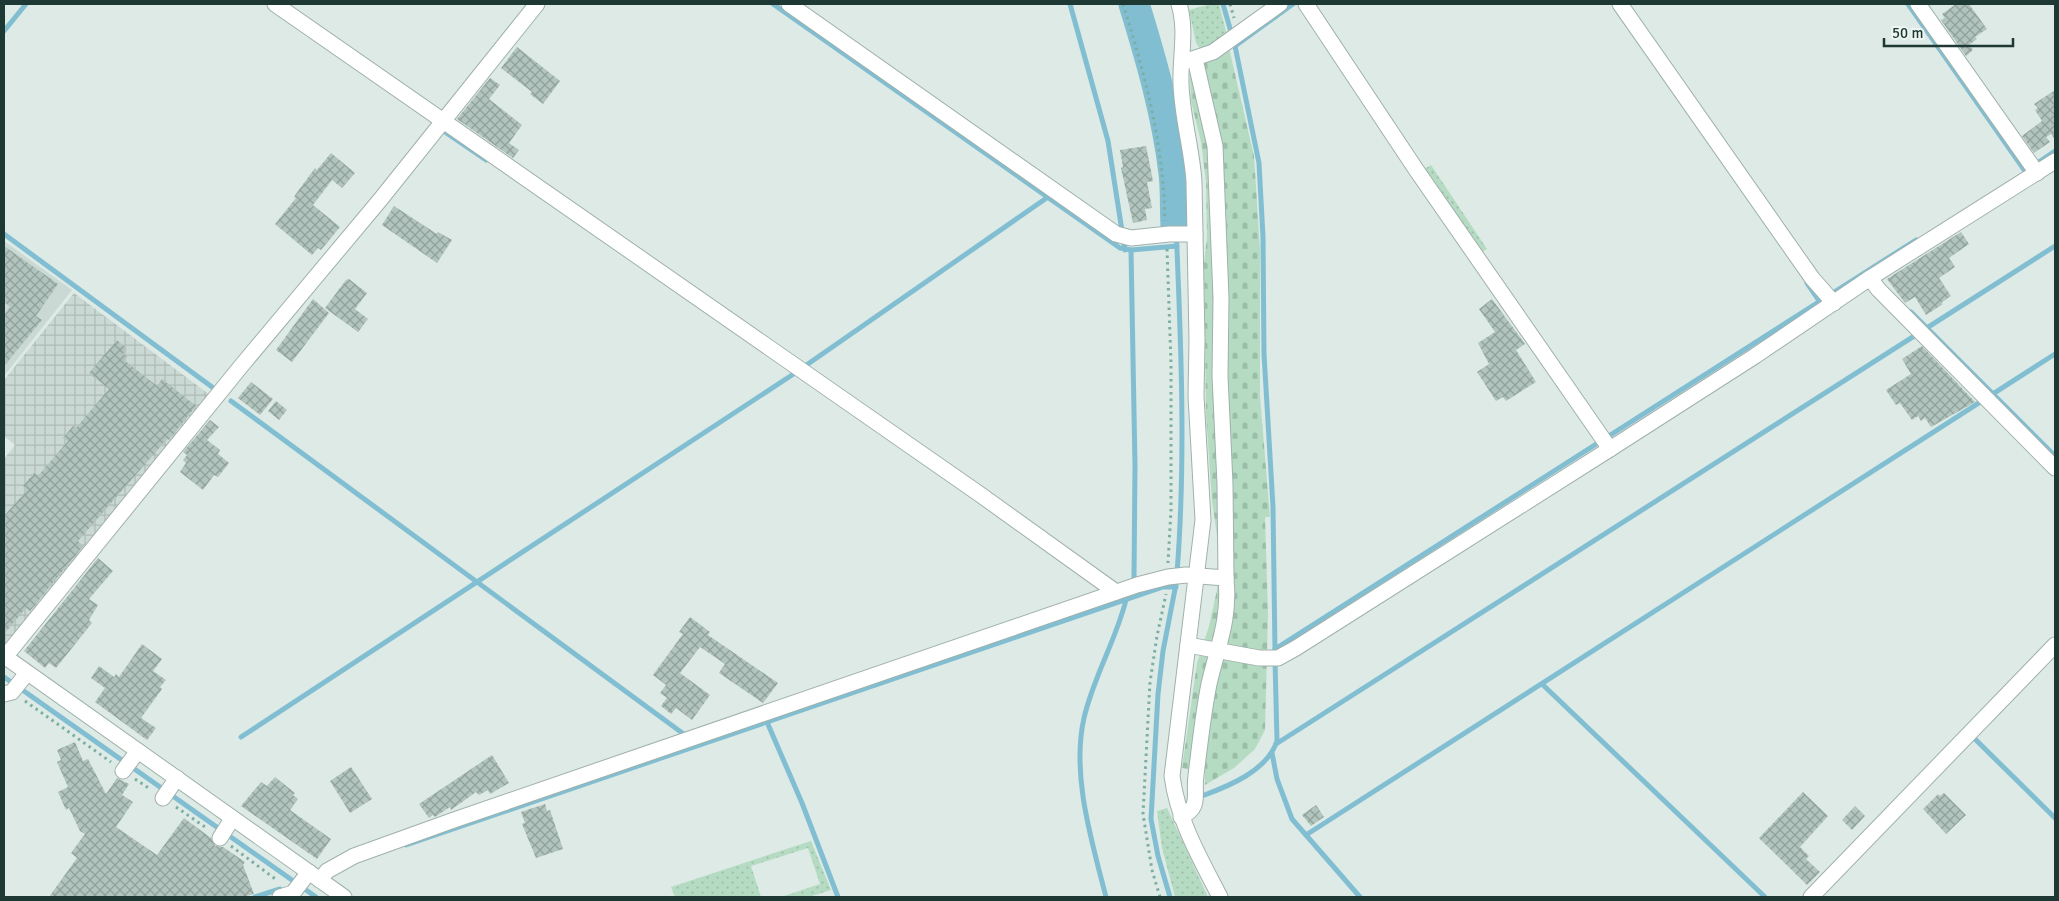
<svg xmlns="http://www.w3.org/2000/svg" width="2059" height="901" viewBox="0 0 2059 901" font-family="Signika,sans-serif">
  <defs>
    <pattern id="industrial-grid" width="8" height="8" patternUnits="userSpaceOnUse" patternTransform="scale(1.25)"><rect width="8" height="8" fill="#cbd9d4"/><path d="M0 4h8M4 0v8" fill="none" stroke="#aebbb7"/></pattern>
    <pattern id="grass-dots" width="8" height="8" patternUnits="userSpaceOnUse" patternTransform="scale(1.25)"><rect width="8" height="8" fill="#b5dcc3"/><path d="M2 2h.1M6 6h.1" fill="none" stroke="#9bbea8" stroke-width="1.8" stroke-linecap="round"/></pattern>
    <pattern id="cemetery-stones" width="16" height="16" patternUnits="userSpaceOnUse" patternTransform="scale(1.25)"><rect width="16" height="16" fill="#b5dcc3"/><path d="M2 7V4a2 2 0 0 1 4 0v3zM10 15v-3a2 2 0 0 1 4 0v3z" fill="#9bbea8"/></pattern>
    <pattern id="building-cross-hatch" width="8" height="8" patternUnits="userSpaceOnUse" patternTransform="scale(1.25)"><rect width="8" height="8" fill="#b2c4be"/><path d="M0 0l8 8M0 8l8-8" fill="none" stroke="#90a09b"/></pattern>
  </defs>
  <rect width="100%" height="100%" fill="#ddeae5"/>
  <path fill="#cbd9d4" d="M4 241 72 290 4 376Z"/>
  <path fill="url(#industrial-grid)" d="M74 293 210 395 5 646 4 645V459L15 445 4 436V380Z"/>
  <g fill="url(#grass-dots)">
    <path d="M1211 4H1219L1227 35 1201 50 1196 43 1189 10Z"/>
    <path d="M1431 165 1487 249 1479 254 1421 171Z"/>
    <path d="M1167 808 1208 897H1175L1162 848 1157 811Z"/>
    <path d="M811 841 831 890 809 897H781L820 884 808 848 751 866 761 897H675L671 887Z"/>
  </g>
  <path fill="url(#cemetery-stones)" d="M1229 48 1254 156 1260 250V396L1270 517H1265L1268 614 1265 730 1255 749 1234 768 1205 785V772L1182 768 1197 663 1209 626 1217 590 1219 549 1212 501 1206 415 1204 263 1207 237 1206 182 1201 142 1191 101 1190 76 1201 72 1202 61Z"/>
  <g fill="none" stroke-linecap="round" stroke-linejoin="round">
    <g stroke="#82bed2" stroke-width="5">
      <path d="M773 4 1120 248 1131 250 1177 246"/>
      <path d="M1070 4 1108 141 1125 250"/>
      <path d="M1223 4 1235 46 1259 163 1263 237 1264 354 1273 507 1275 651"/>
      <path d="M1908 4 2025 171"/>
      <path d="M4 31 26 4"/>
      <path d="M1235 46 1293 4"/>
      <path d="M445 132 486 160"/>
      <path d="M2033 166 2055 151"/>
      <path d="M1176 226C1181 342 1186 458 1177 573"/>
      <path d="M4 234 212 387"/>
      <path d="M1131 250 1135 466 1134 577"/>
      <path d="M1807 283 1820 302"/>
      <path d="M1911 312 2055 456"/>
      <path d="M231 401 685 735"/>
      <path d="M1275 649 1916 240"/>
      <path d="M4 677 316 897"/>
      <path d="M1542 684 1765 897"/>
      <path d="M767 722 802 803 838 897"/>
      <path d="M241 737 795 373 1048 197"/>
      <path d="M1976 740 2055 818"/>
      <path d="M1276 744 2055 246"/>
      <path d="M1272 753 1277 779 1292 819 1360 897"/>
      <path d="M1202 796C1229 786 1267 771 1277 741L1275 660"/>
      <path d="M1306 835 2055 354"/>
      <path d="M406 845 1163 587H1176"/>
      <path d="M255 897 280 889"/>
      <path d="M1106 897C1092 842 1071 775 1084 718 1093 678 1116 640 1126 600"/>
      <path d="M1170 897 1158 856 1151 819 1158 694 1163 651 1176 584"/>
    </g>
    <path stroke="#82bed2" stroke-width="31" d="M1134 4C1151 59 1167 115 1174 173 1176 190 1175 209 1176 226"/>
  </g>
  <g fill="url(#building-cross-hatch)">
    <path d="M1956 4H1969L1987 29 1975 37 1977 39 1969 45 1973 50 1966 56 1941 20 1945 18 1942 14Z"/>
    <path d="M517 47 560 81 543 104 530 94 532 92 501 68Z"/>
    <path d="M490 78 500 85 489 99 522 125 509 143 519 150 513 158 457 119Z"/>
    <path d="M2055 90V140L2051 134 2046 137 2050 142 2034 153 2022 136 2042 121 2035 110 2038 108 2034 104Z"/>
    <path d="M1146 146 1153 181 1147 182 1152 208 1145 209 1147 220 1133 223 1121 168 1123 167 1120 150Z"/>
    <path d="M331 153 355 173 342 188 332 180 313 205 340 227 321 250 318 248 312 255 275 224 296 198 294 197 298 191 315 168 317 170Z"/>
    <path d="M394 206 437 234 438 232 452 240 437 263 382 225Z"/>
    <path d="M1961 232 1969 244 1949 258 1955 267 1939 278 1951 296 1941 303 1943 304 1926 315 1915 297 1905 303 1887 279Z"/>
    <path d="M4 246 58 284 36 316 42 320 4 366V315L10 307 4 302Z"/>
    <path d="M349 279 367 293 355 309 368 319 358 332 325 308 346 280Z"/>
    <path d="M313 299 329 313 292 362 276 350Z"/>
    <path d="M1492 299 1525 344 1516 350 1536 382 1506 401 1503 397 1496 401 1477 372 1489 364 1478 343 1495 332 1479 309Z"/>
    <path d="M117 340 127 349 123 354 127 357 124 360 157 386 162 379 196 406 169 440 167 439 78 541 83 546 30 611 26 608 4 634V516L27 490 23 486 34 473 38 476 68 441 63 438 73 426 76 428 109 389 89 373Z"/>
    <path d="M1922 346 1975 402 1931 427 1925 418 1921 421 1918 416 1912 420 1900 403 1896 405 1886 390 1911 374 1902 359Z"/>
    <path d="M251 382 273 399 260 415 238 398Z"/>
    <path d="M276 401 287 410 279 420 268 411Z"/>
    <path d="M210 420 219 427 207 440 220 450 218 454 229 463 218 477 214 475 203 490 180 472 186 463 183 460 187 455 183 452Z"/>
    <path d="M98 558 113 571 89 599 98 605 89 620 92 623 56 668 49 663 45 668 24 651Z"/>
    <path d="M690 617 710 632 708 635 778 683 763 703 719 673 725 664 700 647 680 673 710 695 692 720 676 708 671 714 661 706 667 698 660 693 666 685 653 675 683 634 679 632Z"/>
    <path d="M142 644 162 659 153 671 166 680 160 687 162 689 141 718 156 728 147 740 95 702 105 688 91 678 99 666 114 677 116 674 119 677Z"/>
    <path d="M75 742 83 761 88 759 106 794 117 778 129 784 122 795 133 802 116 827 157 855 184 818 211 838 215 846 223 847 245 862 243 865 254 894 243 897H49L77 858 71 853 85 834 80 831 69 808 66 810 58 792 68 787 57 762 61 760 57 750Z"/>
    <path d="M492 755 509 783 490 794 488 790 479 795 476 792 451 810 450 807 435 817 433 815 429 818 419 804Z"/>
    <path d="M351 767 372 799 350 813 330 781Z"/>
    <path d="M275 777 295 793 293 795 298 799 290 810 331 839 317 859 241 806 261 782 267 786Z"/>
    <path d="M1803 792 1828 816 1800 847 1809 856 1806 859 1820 872 1807 885 1759 838Z"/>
    <path d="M1944 793 1966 815 1946 834 1923 809 1938 794 1940 796Z"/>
    <path d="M545 804 547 811 550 810 563 849 536 858 522 824 525 823 521 812Z"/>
    <path d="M1316 805 1324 817 1311 826 1302 815Z"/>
    <path d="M1855 806 1865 816 1852 830 1842 820Z"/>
  </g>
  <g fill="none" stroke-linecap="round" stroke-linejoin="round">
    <defs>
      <g id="minor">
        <path d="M275 4 978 493 1116 592"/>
        <path d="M789 4 1116 234 1131 238 1169 234H1195"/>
        <path d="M1179 4C1187 31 1180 56 1181 84 1182 117 1192 149 1194 182L1197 340 1196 396 1203 520 1172 776C1178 821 1200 858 1220 897"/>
        <path d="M1306 4 1417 171 1610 449"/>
        <path d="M1620 4 1812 278 1834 303"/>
        <path d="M1918 4 2037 173"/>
        <path d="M1195 59 1215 146 1221 298 1220 376 1225 484 1226 578"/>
        <path d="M1186 61 1213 52 1280 4"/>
        <path d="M1870 278 1878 289 2055 468"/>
        <path d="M1188 645 1259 658H1278L1296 648 1610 449 1755 356 1870 278 2055 161"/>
        <path d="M4 656 344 897"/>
        <path d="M5 657 242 365 380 200 537 4"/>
        <path d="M4 694 12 692 27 673"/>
        <path d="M123 771 138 751"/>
        <path d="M163 798 177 778"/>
        <path d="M220 838 232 819"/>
        <path d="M320 880 327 871 354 856 454 820 1137 585 1168 577 1186 575 1226 578C1230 620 1218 645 1209 684 1203 714 1200 744 1196 775 1193 795 1202 807 1181 817"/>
        <path d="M280 897 293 893 309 872"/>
        <path d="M1811 897 2055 645"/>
      </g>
    </defs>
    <use href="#minor" stroke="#a0b1ac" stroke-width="17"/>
    <g stroke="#7caea3" stroke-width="3" stroke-dasharray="2.5 4" stroke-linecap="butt">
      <path d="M1123 4C1146 78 1163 142 1165 221"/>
      <path d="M1230 4 1234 18"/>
      <path d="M1167 249 1171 363V510L1168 563"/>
      <path d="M25 701 111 762"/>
      <path d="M135 779 150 789"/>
      <path d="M176 807 208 829"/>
      <path d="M231 846 278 881"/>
      <path d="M1160 897 1152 870 1143 814 1150 682 1157 636 1166 594"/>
    </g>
    <use href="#minor" stroke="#fff" stroke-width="15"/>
  </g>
  <rect width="2059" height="901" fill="none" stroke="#1e3934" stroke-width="10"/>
  <path d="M1884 38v8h129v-8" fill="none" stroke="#1e3934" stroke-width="2.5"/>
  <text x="1892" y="38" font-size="15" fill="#1e3934" stroke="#edf6f3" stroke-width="4" paint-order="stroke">50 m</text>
</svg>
